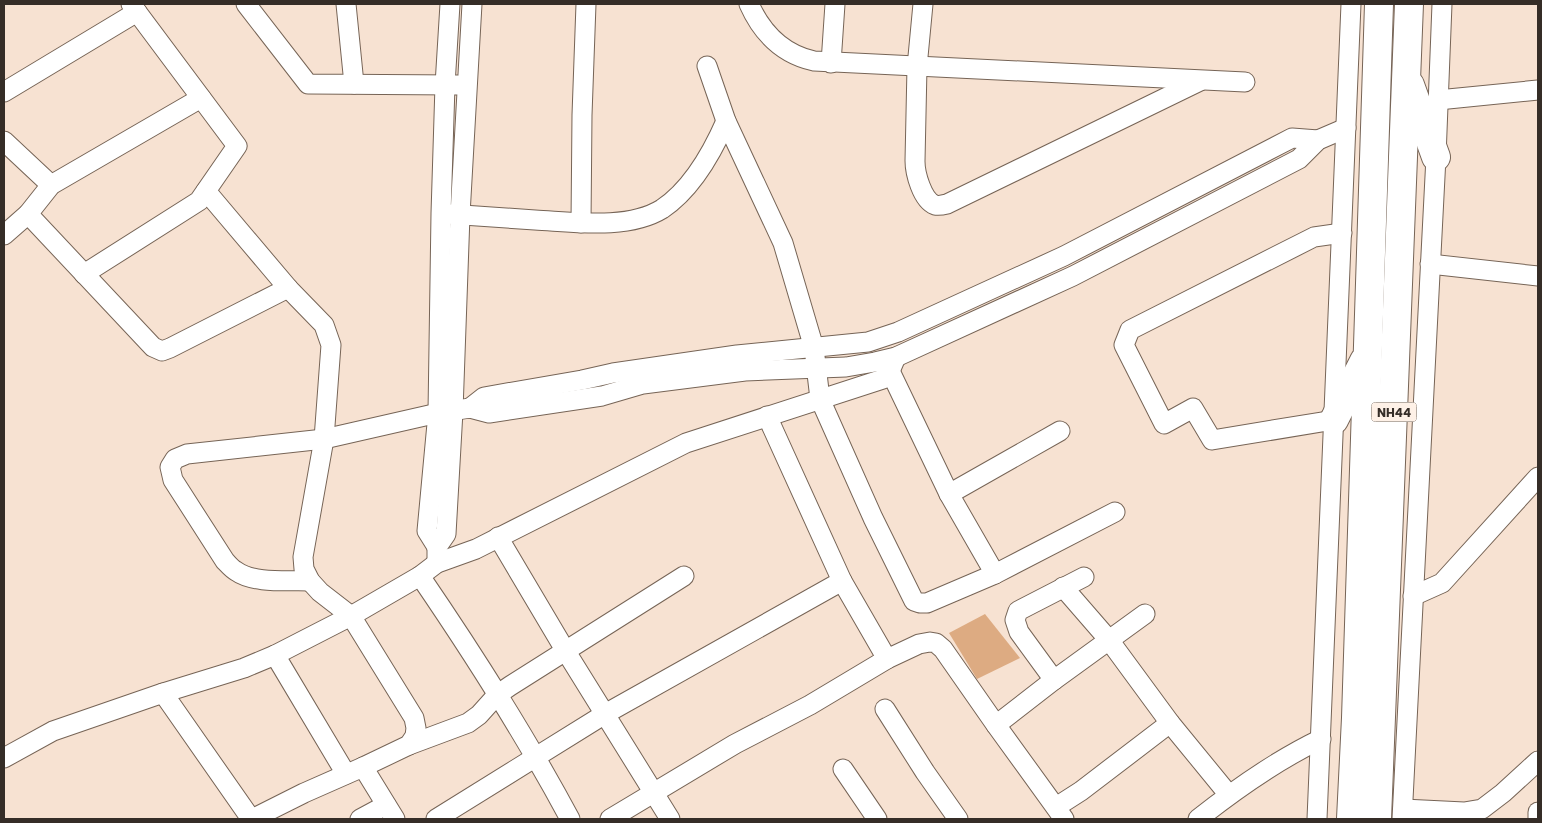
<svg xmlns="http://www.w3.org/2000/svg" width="1542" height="823" viewBox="0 0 1542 823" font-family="Poppins,sans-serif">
  <rect width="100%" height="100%" fill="#f7e2d2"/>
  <path fill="#ddab82" d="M985 614 1020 658 977 679 949 633Z"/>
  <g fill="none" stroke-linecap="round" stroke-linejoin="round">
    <defs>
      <g id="minor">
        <path d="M246 4 308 84 458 85"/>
        <path d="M346 4 354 84"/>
        <path d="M749 4C762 33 782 54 814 61L1245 82"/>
        <path d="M923 4 917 67 915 161C915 173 922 200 935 205 939 206 943 205 947 204L1200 81"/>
        <path d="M831 63 835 4"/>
        <path d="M707 66 726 121 783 243 814 348 820 399 873 518 914 601 920 603H927L995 574 1115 512"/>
        <path d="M4 92 137 12"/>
        <path d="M1438 100 1538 90"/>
        <path d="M4 141 51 185"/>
        <path d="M28 214 153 347 162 351 170 348 288 288 206 191"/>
        <path d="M448 214C477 216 506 218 535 220 574 222 628 230 662 209 692 189 712 153 726 121"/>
        <path d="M581 223 582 115 586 4"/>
        <path d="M4 235 28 214 51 185 201 98"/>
        <path d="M1430 264 1538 276"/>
        <path d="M84 274 199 201 237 146 131 4"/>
        <path d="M890 371 949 494 995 574"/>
        <path d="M470 408 484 397 582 380 613 373 737 355 868 342 898 332 1064 256 1292 138 1318 140"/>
        <path d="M767 416 842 581 887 659"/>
        <path d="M1334 420 1212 440 1193 408 1164 424 1124 345 1130 330 1314 237 1342 233"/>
        <path d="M949 494 1060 431"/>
        <path d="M498 537 565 650 670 819"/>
        <path d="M437 547 427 531 438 413 441 214 445 85 450 4"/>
        <path d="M437 563V547L446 534 453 411 460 215 472 4"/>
        <path d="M420 576C474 655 525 735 570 819"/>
        <path d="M310 581C288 580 254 584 236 571 232 569 228 564 225 561L173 480 170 467 175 459 187 454 324 439 438 413 470 408 489 413 602 396 643 384 745 371 846 367 875 362 896 357 1073 276 1299 159 1318 140 1346 128"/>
        <path d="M1063 587 1109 640 1170 723 1229 795"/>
        <path d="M1413 596 1442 583 1538 477"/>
        <path d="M275 655 346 774"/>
        <path d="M1054 680 1019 632 1015 620 1018 611 1084 577"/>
        <path d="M163 693 251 819"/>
        <path d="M885 709 925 772 958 819"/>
        <path d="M996 725 1054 680 1145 614"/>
        <path d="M409 745 468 723 479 715 497 695 510 686 684 576"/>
        <path d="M4 758 53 731 163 693 244 668 275 655 351 616 420 576 437 563 476 549 686 443 883 379 890 371 896 357"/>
        <path d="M363 767 395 819"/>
        <path d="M843 769 877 819"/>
        <path d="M1056 807 1081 791 1170 723"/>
        <path d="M1403 809 1464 812 1482 809 1503 793 1538 761"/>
        <path d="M252 819 304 793 363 767 409 745 415 736 416 728 414 718 351 616 320 592 310 581 304 569 303 557 324 439 331 345 324 325 288 288"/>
        <path d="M360 819 386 805"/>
        <path d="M436 819 605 714 842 581"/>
        <path d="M610 819 735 744 810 705 887 659 919 644 930 642 936 643 943 649 996 725 1064 819"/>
        <path d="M1198 819C1236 789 1277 760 1321 739"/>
        <path d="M1317 819 1351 4"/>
        <path d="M1402 819 1436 157 1442 4"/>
        <path d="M1538 819V812"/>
      </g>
      <g id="highway">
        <path d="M1410 85 1436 157"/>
        <path d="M1334 420 1364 361"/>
        <path d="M1351 819 1356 718 1379 4"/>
        <path d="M1377 819 1409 4"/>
      </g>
    </defs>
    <use href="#minor" stroke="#766456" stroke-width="21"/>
    <use href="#highway" stroke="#766456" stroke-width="30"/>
    <use href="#minor" stroke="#fff" stroke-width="19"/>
    <use href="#highway" stroke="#fff" stroke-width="28"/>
  </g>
  <g text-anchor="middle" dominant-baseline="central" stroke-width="4" stroke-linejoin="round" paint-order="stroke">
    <rect fill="#fef1e7" stroke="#716861" stroke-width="1" x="1371.5" y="402.5" width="45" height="19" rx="4"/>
    <g font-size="12" font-weight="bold" fill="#352d27">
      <text x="1394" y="412">NH44</text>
    </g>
  </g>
  <rect width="1542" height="823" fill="none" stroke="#352d27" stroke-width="10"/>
</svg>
